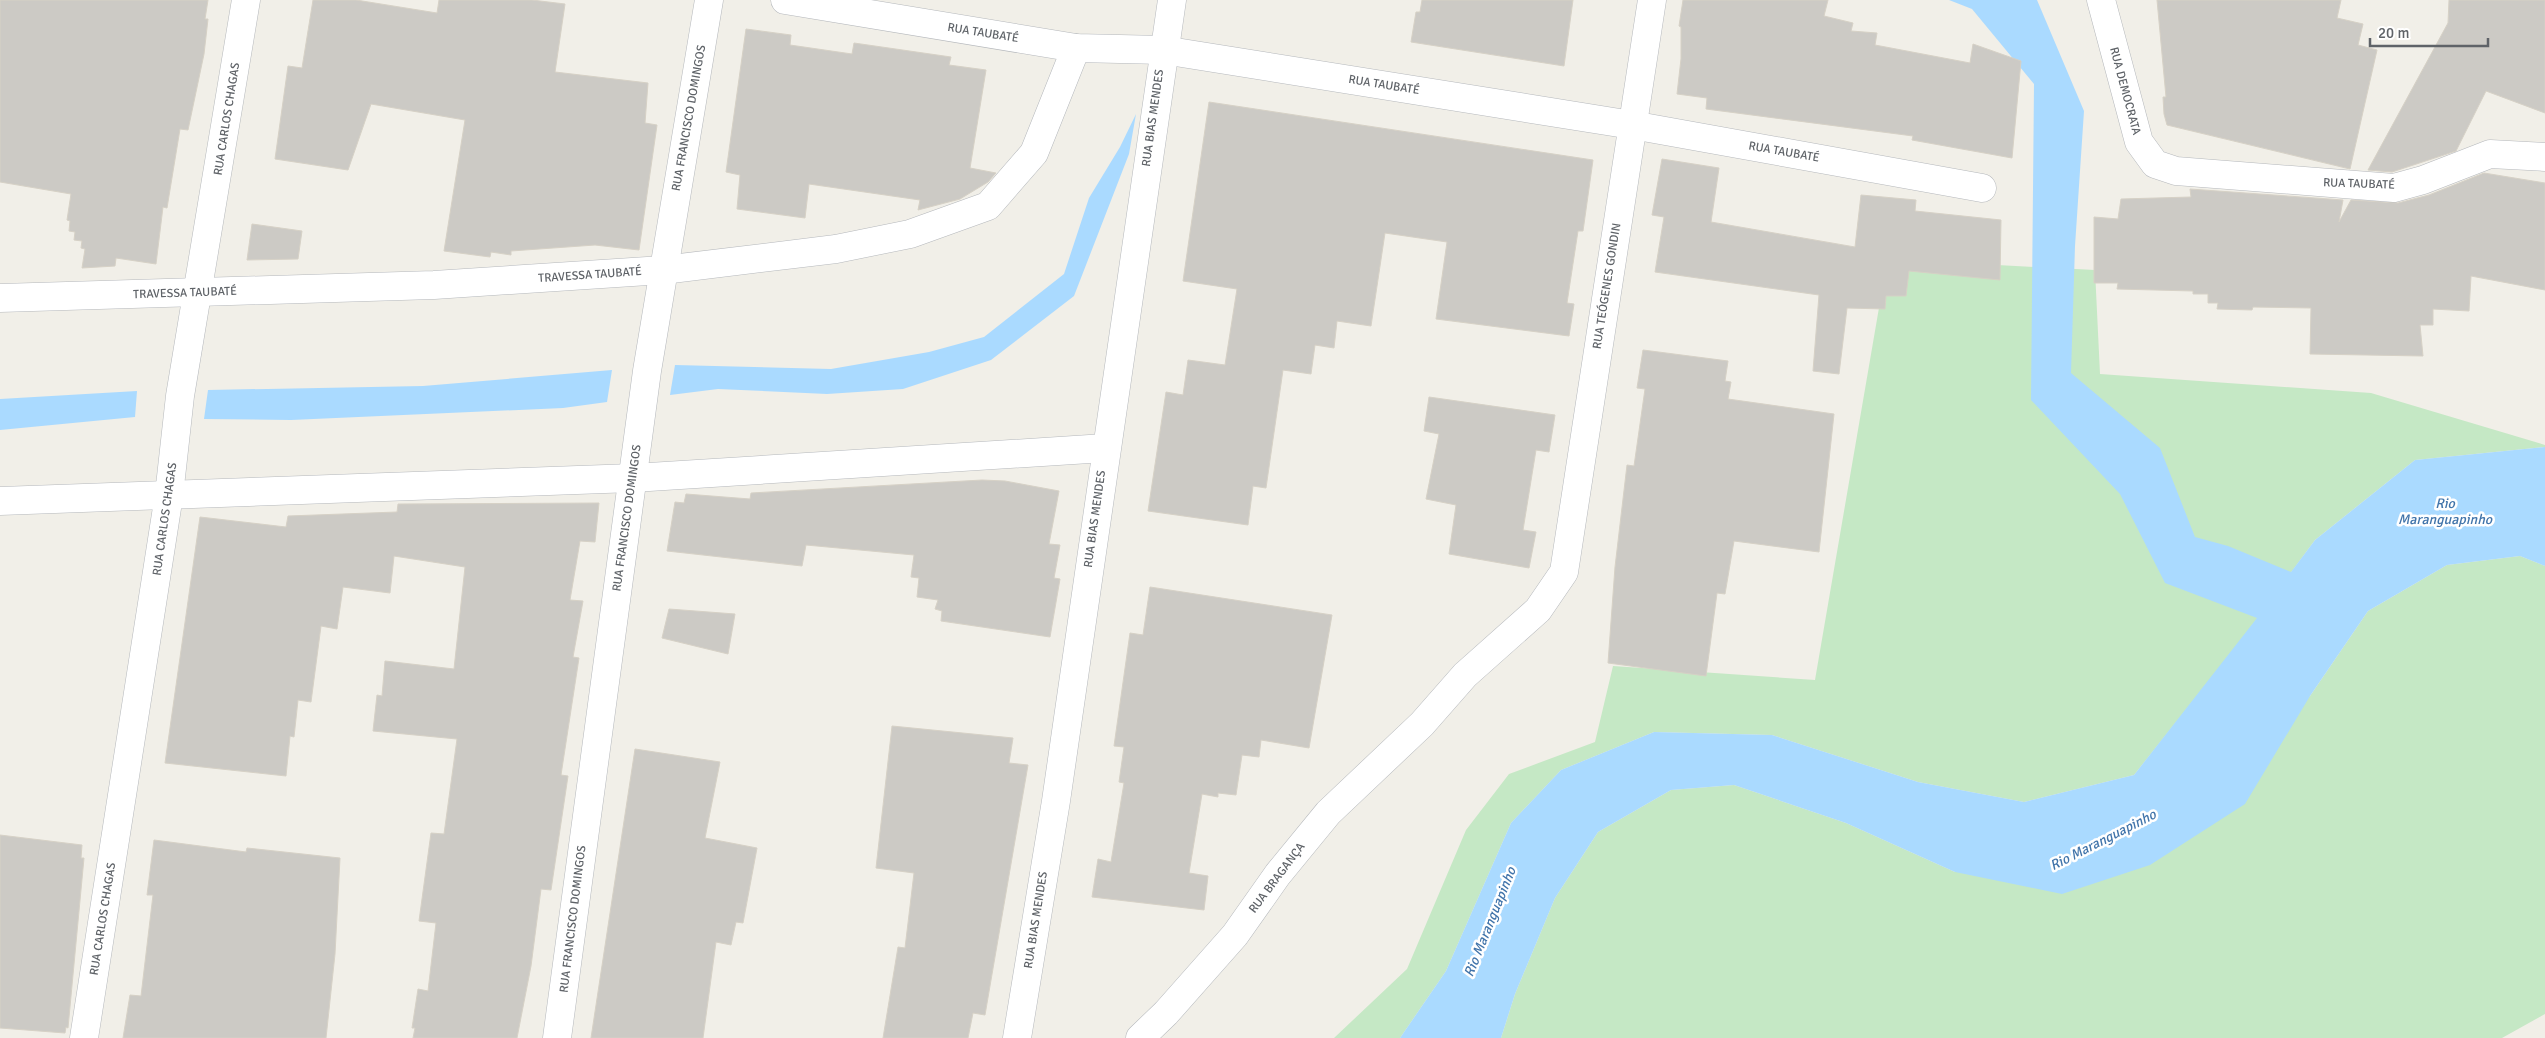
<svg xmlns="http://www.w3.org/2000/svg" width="2545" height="1038" viewBox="0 0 2545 1038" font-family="Signika,sans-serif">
  <rect width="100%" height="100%" fill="#f1efe8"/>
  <g fill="#c5e8c5">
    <path d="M1997 265 2095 270 2100 374 2371 393 2545 445V447L2415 460 2315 540 2242 639 2134 775 2024 802 1918 782 1772 735 1654 732 1561 770 1511 823 1446 971 1400 1038H1334L1407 969 1466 830 1509 774 1595 742 1613 666 1815 680 1886 267Z"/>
    <path d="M2520 556 2545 566V1014L2502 1038H1501L1515 994 1555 898 1598 832 1671 790 1734 785 1846 823 1955 872 2310 696 2368 611 2447 565Z"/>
  </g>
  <g fill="#aadaff">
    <path d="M1949 0H2037L2084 111 2075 246 2071 373 2160 448 2195 537 2228 546 2291 572 2315 540 2415 460 2545 447V566L2520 556 2447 565 2368 611 2310 696 2245 804 2150 865 2062 894 1955 872 1846 823 1734 785 1671 790 1598 832 1555 898 1515 994 1501 1038H1400L1446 971 1511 823 1561 770 1654 732 1772 735 1918 782 2024 802 2134 775 2257 618 2165 583 2120 494 2031 400 2034 84 1972 9Z"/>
    <path d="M1136 114 1129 154 1074 296 991 360 903 389 827 394 718 389 670 395 675 365 831 369 929 352 984 337 1064 274 1089 198 1120 147Z"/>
    <path d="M612 370 607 402 563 408 291 420 204 419 208 390 423 386Z"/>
    <path d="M137 391 135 417 0 430V399Z"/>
  </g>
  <g fill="#cccac5" stroke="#d6d1c6">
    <path d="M0 0H208L205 19H208L204 54 188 130 180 129 167 208 163 207 156 264 116 258 115 266 82 268 85 249 81 248 82 241 74 240 75 232 69 231 70 221 67 220 71 194 0 182Z"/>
    <path d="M313 0H356L437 13 439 0H532L565 4 555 72 648 83 645 123 657 125 639 250 595 245 511 251V255L491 252 490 257 444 251 465 120 371 104 348 170 275 159 288 66 302 68Z"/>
    <path d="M1422 0H1573L1564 66 1411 42 1416 12H1420Z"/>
    <path d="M1683 0H1828L1824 16 1853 23 1851 31 1877 33 1875 45 1970 63 1973 44 2021 61 2012 158 1912 140 1913 136 1706 109 1707 98 1677 94 1681 59V27L1679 26Z"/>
    <path d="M2157 0H2341L2337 18 2363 24 2358 45 2377 50 2350 169 2167 125 2164 114 2163 97H2166Z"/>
    <path d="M2449 0H2545V113L2486 91 2456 151 2392 172 2368 170 2448 23Z"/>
    <path d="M746 29 791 35 790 45 852 54 854 43 951 57 949 65 986 70 970 168 996 173 988 182 960 199 918 210 920 200 809 184 805 218 737 209 740 175 726 172Z"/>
    <path d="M1209 102 1593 160 1583 231H1578L1567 303 1574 304 1569 336 1436 319 1447 242 1385 233 1371 326 1337 321 1334 348 1315 345 1311 374 1283 370 1266 488 1253 486 1248 525 1148 511 1166 392 1183 395 1188 360 1225 365 1237 289 1183 281Z"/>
    <path d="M1662 159 1719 168 1711 222 1855 247 1861 195 1916 200 1915 211 2001 220 2000 280 1909 271 1906 296H1886L1885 309 1847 308 1839 374 1813 371 1819 295 1655 272 1664 217 1652 215Z"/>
    <path d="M2484 173 2545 183V290L2471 276 2469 311 2433 309V325H2420L2423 356 2310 354 2311 308 2253 307 2252 310 2217 309 2218 303H2208V294H2193V291L2117 289 2118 283H2094V217L2118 219 2121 199 2191 197 2190 189 2343 200 2339 222 2351 200 2398 203 2429 195Z"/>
    <path d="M252 224 302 231 298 259 247 260Z"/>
    <path d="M1643 350 1728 361 1725 381 1731 382 1728 399 1834 414 1819 552 1734 541 1725 594 1717 593 1706 676 1608 663 1615 567 1627 465 1634 466 1645 389 1637 388Z"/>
    <path d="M1429 397 1555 415 1549 452 1536 450 1523 530 1536 532 1529 568 1449 554 1456 505 1426 499 1439 434 1424 431Z"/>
    <path d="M982 480 1005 481 1059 491 1049 544 1060 545 1054 578 1060 579 1050 637 941 621 942 611 935 609 938 600 917 597 919 578 911 577 914 555 806 545 802 566 667 551 675 502 684 503 686 494 750 499 751 493Z"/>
    <path d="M599 503 595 542 580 541 570 600 583 601 573 657 579 658 561 775 568 776 551 890 541 889 531 966 517 1038H413L415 1028H412L418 989 428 991 436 923 419 921 431 833 444 834 457 739 373 731 377 695 382 696 385 661 454 669 465 567 394 556 390 593 343 587 337 629 321 626 311 702 298 700 294 737 290 736 286 776 165 763 200 517 286 527 288 516 397 512 398 504Z"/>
    <path d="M1150 587 1332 615 1309 748 1261 740 1259 757 1242 755 1236 795 1218 793V797L1202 794 1189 873 1208 876 1204 910 1092 897 1098 859 1111 862 1124 783 1119 782 1124 747 1114 746 1130 633 1143 635Z"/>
    <path d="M669 609 735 614 728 654 662 638Z"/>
    <path d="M892 726 1013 738 1009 763 1028 765 985 1015 973 1013 968 1038H883L898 947 905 948 914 873 876 868Z"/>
    <path d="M635 749 720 762 705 838 757 848 743 923 736 922 731 945 716 942 703 1038H591Z"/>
    <path d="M0 835 82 845 81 858H84L68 1028 66 1027 65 1033 0 1028Z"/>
    <path d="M154 840 246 852 247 848 340 858 335 954 326 1038H123L130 995 141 996 153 895H147Z"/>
  </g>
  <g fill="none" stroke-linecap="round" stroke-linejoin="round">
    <defs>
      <g id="street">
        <path d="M785 0 1076 48 1163 50 1632 125 1982 188"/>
        <path d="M2101 0 2139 142 2155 164 2176 171 2394 188 2423 180 2490 154 2545 157"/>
        <path d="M0 298 434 285 663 270 836 249 910 234 988 206 1034 153 1076 48"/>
        <path d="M0 501 633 478 1105 448"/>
        <path d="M84 1038 169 495 180 396 246 0"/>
        <path d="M557 1038 647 371 709 0"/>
        <path d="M1017 1038 1056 801 1172 0"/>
        <path d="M1140 1038 1166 1013 1235 935 1278 874 1328 813 1422 724 1465 675 1538 610 1564 572 1652 0"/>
      </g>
    </defs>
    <use href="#street" stroke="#b5b8bc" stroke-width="29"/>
    <use href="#street" stroke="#fff" stroke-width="28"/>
  </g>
  <g text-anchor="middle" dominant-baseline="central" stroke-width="5" stroke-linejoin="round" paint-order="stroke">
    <g font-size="12" fill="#5f6368" stroke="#fff">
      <text transform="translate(983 33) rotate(9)">RUA TAUBATÉ</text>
      <text transform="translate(1384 85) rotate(9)">RUA TAUBATÉ</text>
      <text transform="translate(2125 91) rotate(75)">RUA DEMOCRATA</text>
      <text transform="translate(689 118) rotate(-80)">RUA FRANCISCO DOMINGOS</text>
      <text transform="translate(1153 118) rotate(-82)">RUA BIAS MENDES</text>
      <text transform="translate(227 119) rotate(-81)">RUA CARLOS CHAGAS</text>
      <text transform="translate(1784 152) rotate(10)">RUA TAUBATÉ</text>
      <text transform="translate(2359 184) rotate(2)">RUA TAUBATÉ</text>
      <text transform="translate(590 275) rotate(-4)">TRAVESSA TAUBATÉ</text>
      <text transform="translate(1607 286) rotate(-81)">RUA TEÓGENES GONDIN</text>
      <text transform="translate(185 293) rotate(-2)">TRAVESSA TAUBATÉ</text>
      <text transform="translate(627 518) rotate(-82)">RUA FRANCISCO DOMINGOS</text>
      <text transform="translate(165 519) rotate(-82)">RUA CARLOS CHAGAS</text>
      <text transform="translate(1095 519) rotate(-82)">RUA BIAS MENDES</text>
      <text transform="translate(1277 878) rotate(-53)">RUA BRAGANÇA</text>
      <text transform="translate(103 919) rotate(-81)">RUA CARLOS CHAGAS</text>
      <text transform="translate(573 919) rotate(-83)">RUA FRANCISCO DOMINGOS</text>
      <text transform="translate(1036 920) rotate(-81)">RUA BIAS MENDES</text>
    </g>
    <g font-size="14" font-style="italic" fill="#4174aa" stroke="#fff">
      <text x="2445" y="503">Rio<tspan x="2445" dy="16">Maranguapinho</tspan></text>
      <text transform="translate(2103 840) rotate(-27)">Rio Maranguapinho</text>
      <text transform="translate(1490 922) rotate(-68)">Rio Maranguapinho</text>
    </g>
  </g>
  <path d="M2370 38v8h118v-8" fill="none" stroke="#5f6368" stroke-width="2.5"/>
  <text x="2378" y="38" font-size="15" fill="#5f6368" stroke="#ffffff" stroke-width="4" paint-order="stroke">20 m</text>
</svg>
